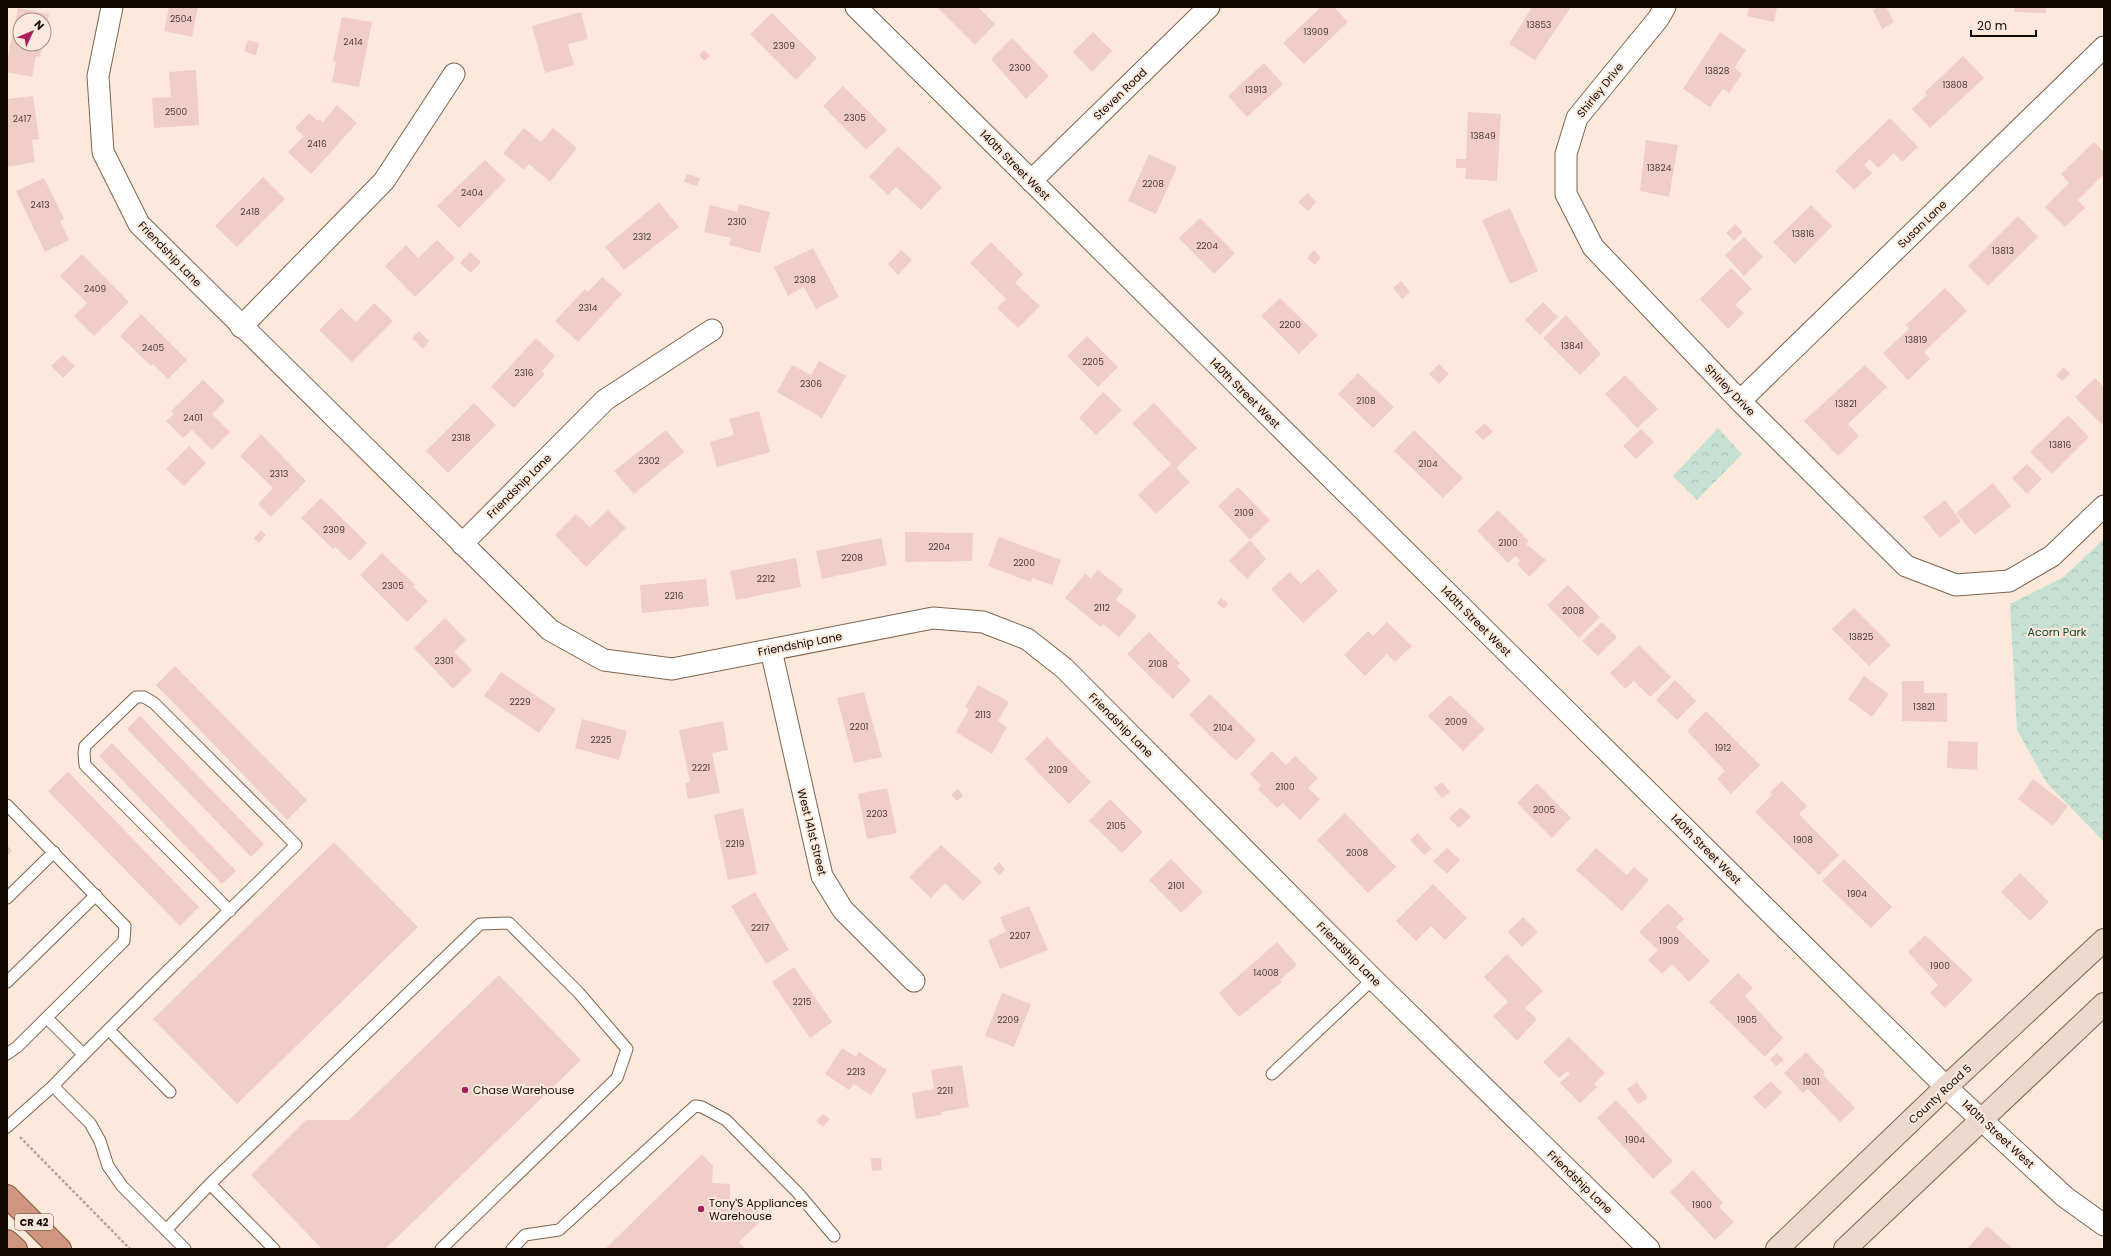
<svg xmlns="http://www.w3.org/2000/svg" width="2111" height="1256" viewBox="0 0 2111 1256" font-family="Poppins,sans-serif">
  <defs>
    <pattern id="park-crowns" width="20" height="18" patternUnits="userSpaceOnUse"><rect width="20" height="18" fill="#c6e1d4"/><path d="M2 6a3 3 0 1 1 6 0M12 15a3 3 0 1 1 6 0" fill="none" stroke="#a9c0b4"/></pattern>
  </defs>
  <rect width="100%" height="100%" fill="#fde9db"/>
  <g fill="url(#park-crowns)">
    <path d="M1718 428 1742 454 1697 500 1673 476Z"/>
    <path d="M2104 539V842L2046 782 2017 730 2010 604 2062 578Z"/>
  </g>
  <g fill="#f1cdc7">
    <path d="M169 7H198L192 37 164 31Z"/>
    <path d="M937 7H978L995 24 975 45Z"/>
    <path d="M1321 7H1334L1348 22 1304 64 1283 43Z"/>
    <path d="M1532 7H1571L1535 60 1509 44Z"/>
    <path d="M1749 7H1777L1774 22 1747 16Z"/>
    <path d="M1878 7H1886L1894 22 1882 29 1873 10Z"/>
    <path d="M2015 7H2046V13L2014 12Z"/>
    <path d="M18 8 49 14 45 35 44 20H20V44H43L40 57 36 56 32 77 7 72V61Z"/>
    <path d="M581 12 588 39 568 44 574 65 545 73 532 26Z"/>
    <path d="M772 13 817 58 796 80 750 34Z"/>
    <path d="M342 17 372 22 359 87 332 82 336 62 333 61Z"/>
    <path d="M1093 32 1112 51 1092 72 1073 52Z"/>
    <path d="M1720 32 1746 50 1734 68 1742 74 1729 93 1723 89 1710 107 1683 89Z"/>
    <path d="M1012 38 1049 76 1026 99 991 59Z"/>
    <path d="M248 40 259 43 256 55 244 51Z"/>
    <path d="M704 50 710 56 704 61 699 55Z"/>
    <path d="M1963 56 1984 78 1930 128 1912 109 1927 95 1925 92Z"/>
    <path d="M1264 63 1283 84 1247 117 1228 96Z"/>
    <path d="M196 70 199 125 154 128 152 98 171 97 169 72Z"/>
    <path d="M843 86 887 130 866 150 823 106Z"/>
    <path d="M33 96 39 139 32 140 35 162 7 167V99Z"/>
    <path d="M337 105 357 123 311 174 288 152 304 136 295 128 309 113 318 121 320 119 323 122Z"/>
    <path d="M1468 112 1501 114 1497 181 1465 179 1466 168H1456V159H1466Z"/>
    <path d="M1890 118 1918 147 1902 162 1894 153 1878 168 1870 159 1864 165 1872 173 1854 190 1835 171Z"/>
    <path d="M524 128 541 142 553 128 577 148 550 182 529 164 524 170 503 153Z"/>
    <path d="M1646 140 1678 145 1669 197 1640 191Z"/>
    <path d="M2094 142 2104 152V174L2078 200 2085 208 2065 227 2045 207 2069 183 2061 174Z"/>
    <path d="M898 146 942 187 921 210 896 187 888 195 869 177Z"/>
    <path d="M1149 154 1177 167 1156 214 1128 201Z"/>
    <path d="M485 160 506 180 459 228 437 206Z"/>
    <path d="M687 174 700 178 697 186 684 182Z"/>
    <path d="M263 177 285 199 237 247 215 226Z"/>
    <path d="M44 178 64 219 60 221 69 240 45 252 16 191Z"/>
    <path d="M1308 193 1316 202 1308 211 1298 202Z"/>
    <path d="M659 202 679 227 624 270 605 247Z"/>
    <path d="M739 204 770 212 760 253 729 245 731 238 704 232 710 205 737 212Z"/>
    <path d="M1811 205 1832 226 1795 264 1773 242Z"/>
    <path d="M1510 208 1538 271 1510 284 1482 220Z"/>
    <path d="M2018 216 2038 237 1988 286 1968 266Z"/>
    <path d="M1200 218 1235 253 1214 274 1179 238Z"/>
    <path d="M1735 224 1743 232 1734 241 1726 233Z"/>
    <path d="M1744 237 1763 257 1744 276 1725 255Z"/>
    <path d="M437 240 455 258 415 297 385 266 406 245 418 258Z"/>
    <path d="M991 242 1023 274 1015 283 1040 306 1018 328 997 308 1006 299 970 263Z"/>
    <path d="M813 248 839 297 816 309 804 287 788 296 774 267Z"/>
    <path d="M901 250 912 260 898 275 888 264Z"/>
    <path d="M1314 250 1321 258 1315 265 1307 258Z"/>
    <path d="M470 252 481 262 471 273 460 263Z"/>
    <path d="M82 254 129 302 94 336 74 316 87 303 60 276Z"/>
    <path d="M1731 268 1752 289 1735 305 1744 313 1728 329 1700 299Z"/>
    <path d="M602 277 622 294 578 342 555 321 585 289 588 292Z"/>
    <path d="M1401 281 1410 292 1402 299 1393 288Z"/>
    <path d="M1945 288 1967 311 1924 352 1930 359 1908 380 1883 353 1909 329 1906 325Z"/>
    <path d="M1280 298 1318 335 1299 354 1261 316Z"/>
    <path d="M1543 302 1558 317 1540 335 1525 320Z"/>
    <path d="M374 303 393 321 352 362 319 330 341 308 356 322Z"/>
    <path d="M141 314 187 360 168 379 153 364 151 366 120 336Z"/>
    <path d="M1566 315 1601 354 1580 375 1543 338Z"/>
    <path d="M419 331 429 341 423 349 412 338Z"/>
    <path d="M1087 336 1118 367 1098 387 1067 356Z"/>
    <path d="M536 338 555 356 542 371 545 374 514 408 491 387Z"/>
    <path d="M63 355 75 366 63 378 51 366Z"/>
    <path d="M819 361 846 376 822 418 777 392 792 365 811 375Z"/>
    <path d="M1439 364 1449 374 1439 384 1429 374Z"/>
    <path d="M1865 365 1887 387 1848 424 1859 436 1838 456 1804 421Z"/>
    <path d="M2064 367 2070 374 2062 381 2056 375Z"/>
    <path d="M1358 373 1394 407 1373 428 1338 394Z"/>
    <path d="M1625 375 1658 409 1637 428 1605 394Z"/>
    <path d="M2095 378 2103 386 2104 385V422L2101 424 2075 397Z"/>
    <path d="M203 380 225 401 212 414 230 432 212 450 192 430 183 438 166 421 174 414 171 411Z"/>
    <path d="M1103 392 1122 410 1096 435 1079 418Z"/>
    <path d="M474 403 496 425 448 473 426 451Z"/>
    <path d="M1154 403 1197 448 1176 468 1190 482 1156 514 1138 495 1171 464 1132 423Z"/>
    <path d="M759 411 770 452 717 467 710 442 734 435 729 419Z"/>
    <path d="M2068 415 2089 437 2052 474 2030 452Z"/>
    <path d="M1485 423 1493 432 1483 440 1475 432Z"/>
    <path d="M1641 429 1654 442 1636 459 1623 446Z"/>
    <path d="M666 430 684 452 634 494 614 471Z"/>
    <path d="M1414 430 1463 478 1443 498 1394 451Z"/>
    <path d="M261 434 306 481 271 517 258 504 273 488 240 456Z"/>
    <path d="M189 446 206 463 184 486 166 469Z"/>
    <path d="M2027 464 2042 479 2027 494 2012 478Z"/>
    <path d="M1993 483 2011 506 1975 535 1956 513Z"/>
    <path d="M1238 487 1270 520 1250 540 1218 506Z"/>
    <path d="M321 498 367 543 350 561 335 547 333 549 301 518Z"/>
    <path d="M1945 500 1961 521 1940 538 1923 517Z"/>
    <path d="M608 510 626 528 586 567 555 535 576 514 590 527Z"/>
    <path d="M1498 510 1529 541 1526 544 1546 560 1529 577 1517 564 1521 561 1515 556 1508 563 1477 531Z"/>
    <path d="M261 530 266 535 258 543 254 538Z"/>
    <path d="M905 532 973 533 972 561 905 562Z"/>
    <path d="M999 537 1061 560 1052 585 1032 578 1031 582 988 566Z"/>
    <path d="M881 538 887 565 822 579 816 551Z"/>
    <path d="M1250 540 1266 559 1247 579 1229 561Z"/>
    <path d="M382 553 415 585 413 587 428 601 407 622 360 575Z"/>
    <path d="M796 558 801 587 736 600 730 571Z"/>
    <path d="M1318 569 1338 591 1303 623 1271 589 1290 572 1301 584Z"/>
    <path d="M1098 570 1123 590 1116 600 1137 616 1119 637 1103 624 1101 627 1065 598 1085 574 1091 578Z"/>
    <path d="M706 579 709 606 642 613 640 585Z"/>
    <path d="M1568 585 1600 617 1579 638 1547 605Z"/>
    <path d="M1221 598 1228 604 1223 609 1217 603Z"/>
    <path d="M1854 608 1891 645 1869 666 1832 629Z"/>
    <path d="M445 618 466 640 454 652 472 670 453 689 414 648Z"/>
    <path d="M1387 622 1412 646 1395 662 1387 654 1365 676 1344 655 1368 631 1373 636Z"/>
    <path d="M1602 622 1617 637 1598 656 1582 641Z"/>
    <path d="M1149 632 1180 663 1177 666 1191 680 1173 699 1127 654Z"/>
    <path d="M1639 645 1671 677 1650 697 1634 681 1625 689 1610 673Z"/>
    <path d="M175 666 307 800 287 820 156 685Z"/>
    <path d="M501 672 556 709 539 733 484 696Z"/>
    <path d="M1864 676 1889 694 1872 717 1848 699Z"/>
    <path d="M1675 680 1696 701 1677 720 1656 700Z"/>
    <path d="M1902 681H1924V693H1947V722L1902 721Z"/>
    <path d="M978 685 1009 702 998 721 1007 727 992 754 956 732 969 709 965 707Z"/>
    <path d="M864 692 882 757 854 763 837 698Z"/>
    <path d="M1210 694 1256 740 1236 761 1189 715Z"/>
    <path d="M1450 695 1485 729 1463 751 1428 716Z"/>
    <path d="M1706 711 1760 765 1731 794 1717 779 1725 771 1687 731Z"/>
    <path d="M140 716 264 844 251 857 127 729Z"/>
    <path d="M582 719 627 731 619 760 575 748Z"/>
    <path d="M723 721 728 750 712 753 720 793 688 799 685 783 690 782 679 730Z"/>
    <path d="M1047 737 1091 782 1069 804 1025 759Z"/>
    <path d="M1948 741 1978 742 1977 770 1947 768Z"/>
    <path d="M112 743 236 871 222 884 99 756Z"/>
    <path d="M1272 751 1286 765 1295 756 1318 778 1308 788 1320 799 1300 820 1283 803 1277 808 1258 789 1261 785 1250 774Z"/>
    <path d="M68 772 199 907 180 926 48 791Z"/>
    <path d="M2033 779 2068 806 2053 826 2018 799Z"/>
    <path d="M1782 781 1807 806 1799 814 1839 855 1819 875 1755 812 1772 795 1770 792Z"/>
    <path d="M1442 782 1450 792 1442 798 1434 788Z"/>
    <path d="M1537 783 1571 818 1552 838 1517 803Z"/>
    <path d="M887 788 897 833 867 839 858 794Z"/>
    <path d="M958 789 963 796 957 801 951 795Z"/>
    <path d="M1110 799 1143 832 1122 853 1089 821Z"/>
    <path d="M1461 807 1471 817 1459 828 1449 818Z"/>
    <path d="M743 808 757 874 728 880 714 815Z"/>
    <path d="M1345 813 1396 867 1368 893 1317 840Z"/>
    <path d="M1418 833 1432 849 1424 855 1410 840Z"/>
    <path d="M334 842 418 927 237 1104 153 1019Z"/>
    <path d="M7 845 12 851 7 856Z"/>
    <path d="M941 845 982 882 963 901 945 883 931 898 909 877Z"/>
    <path d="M1447 848 1460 860 1447 874 1433 861Z"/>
    <path d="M1596 848 1627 875 1634 867 1649 880 1622 911 1576 870Z"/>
    <path d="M1171 859 1203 892 1181 913 1149 880Z"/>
    <path d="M1844 859 1892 907 1871 928 1822 881Z"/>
    <path d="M999 862 1005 869 1000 875 993 869Z"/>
    <path d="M2020 873 2049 902 2030 921 2001 892Z"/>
    <path d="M1433 884 1467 918 1445 940 1431 926 1416 941 1396 921Z"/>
    <path d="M755 892 789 950 766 964 731 906Z"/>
    <path d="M1668 903 1684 919 1676 927 1710 961 1689 982 1672 964 1662 974 1648 960 1658 950 1639 932Z"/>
    <path d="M1029 906 1048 950 1000 969 988 940 1006 932 1000 917Z"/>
    <path d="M1523 917 1538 932 1522 947 1508 932Z"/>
    <path d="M1925 935 1973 980 1945 1008 1930 993 1938 985 1908 952Z"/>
    <path d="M1277 942 1297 965 1280 980 1282 982 1239 1017 1219 993Z"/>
    <path d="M1507 954 1543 991 1525 1008 1537 1019 1517 1041 1493 1016 1508 1002 1484 977Z"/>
    <path d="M794 967 832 1022 810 1038 772 982Z"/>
    <path d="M1738 973 1753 988 1745 996 1783 1038 1765 1057 1709 1002Z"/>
    <path d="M499 975 581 1060 385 1249H322L251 1175 306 1120H349Z"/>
    <path d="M1002 993 1031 1004 1014 1047 985 1036Z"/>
    <path d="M1569 1037 1605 1073 1594 1084 1597 1087 1580 1103 1560 1083 1570 1074 1567 1071 1559 1078 1543 1062Z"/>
    <path d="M842 1048 856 1057 859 1052 887 1070 871 1095 854 1084 849 1090 825 1074Z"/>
    <path d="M1806 1052 1825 1072 1823 1075 1855 1108 1840 1122 1808 1089 1803 1093 1784 1073Z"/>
    <path d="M1777 1053 1784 1060 1776 1066 1770 1059Z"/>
    <path d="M962 1065 969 1107 941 1112 942 1115 916 1119 912 1093 934 1089 931 1070Z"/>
    <path d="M1771 1081 1782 1093 1765 1109 1753 1097Z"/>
    <path d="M1637 1082 1648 1098 1638 1104 1627 1089Z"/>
    <path d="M1616 1100 1673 1161 1653 1179 1597 1118Z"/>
    <path d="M823 1114 830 1119 823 1127 816 1121Z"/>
    <path d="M702 1154 713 1166 712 1183 730 1184V1200L748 1201 765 1217 739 1242 746 1249H605Z"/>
    <path d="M871 1158H881L882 1170 872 1171Z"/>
    <path d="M1693 1170 1723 1203 1719 1207 1734 1222 1715 1240 1670 1192Z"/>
    <path d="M1987 1226 2004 1241 2013 1249H1967Z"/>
  </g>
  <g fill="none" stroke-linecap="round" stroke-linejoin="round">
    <defs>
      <g id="service">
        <path d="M7 805 125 926 124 941 17 1047 7 1054"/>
        <path d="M7 898 54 852"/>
        <path d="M7 982 96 895"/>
        <path d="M47 1018 83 1054"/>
        <path d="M109 1030 170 1092"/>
        <path d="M1272 1074 1373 979"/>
        <path d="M53 1086C132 1004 215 925 296 845L154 703 144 697H136L85 746 84 753 85 765 230 911"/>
        <path d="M7 1127 53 1086 90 1123 100 1141 108 1166 122 1186 185 1249"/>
        <path d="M210 1184 274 1249"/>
        <path d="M166 1230 210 1184 480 924 509 923 579 993 627 1049 617 1078 441 1249"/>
        <path d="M512 1249 525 1235 559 1230 695 1106 702 1107 726 1120 798 1193 834 1236"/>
      </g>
      <g id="minor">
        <path d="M112 7 98 76 103 152 139 224 550 630 604 660 672 669 933 618 983 622 1027 639 1064 668 1373 979 1649 1249"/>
        <path d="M856 7 1946 1087 2065 1197 2104 1225"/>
        <path d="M1665 7 1658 19 1577 118 1566 154V194L1593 247 1740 401 1906 566 1956 585 2009 581 2052 556 2104 506"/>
        <path d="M1031 181 1209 7"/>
        <path d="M241 327 384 181 454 74"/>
        <path d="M1740 401 2104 47"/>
        <path d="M462 544 605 400 712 330"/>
        <path d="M771 650 822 876 843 910 914 981"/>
      </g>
      <g id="secondary">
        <path d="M1777 1249 1946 1087 2104 940"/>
        <path d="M1845 1249 2104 1004"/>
      </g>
      <g id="trunk">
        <path d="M7 1196 60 1249"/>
        <path d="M7 1241 16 1249"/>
      </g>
    </defs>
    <use href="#service" stroke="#7f634e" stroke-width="13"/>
    <use href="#minor" stroke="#7f634e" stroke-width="23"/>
    <use href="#secondary" stroke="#7f634e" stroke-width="24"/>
    <use href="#trunk" stroke="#85543e" stroke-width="24"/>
    <path stroke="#b7a69a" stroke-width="2.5" stroke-dasharray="3 2" stroke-linecap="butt" d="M20 1137 130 1249"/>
    <use href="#service" stroke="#fff" stroke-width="11"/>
    <use href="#minor" stroke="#fff" stroke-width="21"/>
    <use href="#secondary" stroke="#edd8ce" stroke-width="22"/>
    <use href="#trunk" stroke="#ce967e" stroke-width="22"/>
  </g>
  <g fill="#aa1d5c" stroke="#fde9db" stroke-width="1.5">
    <circle cx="465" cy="1090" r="4"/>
    <circle cx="701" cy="1209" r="4"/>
  </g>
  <g text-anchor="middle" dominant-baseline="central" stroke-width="4" stroke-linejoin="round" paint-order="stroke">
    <g font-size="9" fill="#4a3a34">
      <text x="181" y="19">2504</text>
      <text x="1539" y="25">13853</text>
      <text x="1316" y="32">13909</text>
      <text x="353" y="42">2414</text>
      <text x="784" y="46">2309</text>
      <text x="1020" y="68">2300</text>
      <text x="1717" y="71">13828</text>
      <text x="1955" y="85">13808</text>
      <text x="1256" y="90">13913</text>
      <text x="176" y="112">2500</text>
      <text x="855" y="118">2305</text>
      <text x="22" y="119">2417</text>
      <text x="1483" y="136">13849</text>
      <text x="317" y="144">2416</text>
      <text x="1659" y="168">13824</text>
      <text x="1153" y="184">2208</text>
      <text x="472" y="193">2404</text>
      <text x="40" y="205">2413</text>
      <text x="250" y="212">2418</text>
      <text x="737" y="222">2310</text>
      <text x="1803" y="234">13816</text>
      <text x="642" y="237">2312</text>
      <text x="1207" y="246">2204</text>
      <text x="2003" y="251">13813</text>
      <text x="805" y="280">2308</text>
      <text x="95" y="289">2409</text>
      <text x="588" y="308">2314</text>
      <text x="1290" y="325">2200</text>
      <text x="1916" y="340">13819</text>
      <text x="1572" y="346">13841</text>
      <text x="153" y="348">2405</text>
      <text x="1093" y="362">2205</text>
      <text x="524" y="373">2316</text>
      <text x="811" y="384">2306</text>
      <text x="1366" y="401">2108</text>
      <text x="1846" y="404">13821</text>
      <text x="193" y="418">2401</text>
      <text x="461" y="438">2318</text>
      <text x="2060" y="445">13816</text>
      <text x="649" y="461">2302</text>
      <text x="1428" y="464">2104</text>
      <text x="279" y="474">2313</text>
      <text x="1244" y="513">2109</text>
      <text x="334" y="530">2309</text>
      <text x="1508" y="543">2100</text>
      <text x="939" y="547">2204</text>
      <text x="852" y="558">2208</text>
      <text x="1024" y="563">2200</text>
      <text x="766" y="579">2212</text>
      <text x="393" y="586">2305</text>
      <text x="674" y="596">2216</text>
      <text x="1102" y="608">2112</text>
      <text x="1573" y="611">2008</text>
      <text x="1861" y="637">13825</text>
      <text x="444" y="661">2301</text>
      <text x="1158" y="664">2108</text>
      <text x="520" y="702">2229</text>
      <text x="1924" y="707">13821</text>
      <text x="983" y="715">2113</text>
      <text x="1456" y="722">2009</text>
      <text x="859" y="727">2201</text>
      <text x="1223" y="728">2104</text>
      <text x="601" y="740">2225</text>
      <text x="1723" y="748">1912</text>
      <text x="701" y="768">2221</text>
      <text x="1058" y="770">2109</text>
      <text x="1285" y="787">2100</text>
      <text x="1544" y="810">2005</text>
      <text x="877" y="814">2203</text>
      <text x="1116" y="826">2105</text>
      <text x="1803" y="840">1908</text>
      <text x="735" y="844">2219</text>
      <text x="1357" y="853">2008</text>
      <text x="1176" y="886">2101</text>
      <text x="1857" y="894">1904</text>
      <text x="760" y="928">2217</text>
      <text x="1020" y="936">2207</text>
      <text x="1669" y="941">1909</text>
      <text x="1940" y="966">1900</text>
      <text x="1266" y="973">14008</text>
      <text x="802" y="1002">2215</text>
      <text x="1008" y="1020">2209</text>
      <text x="1747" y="1020">1905</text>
      <text x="856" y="1072">2213</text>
      <text x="1811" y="1082">1901</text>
      <text x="945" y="1091">2211</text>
      <text x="1635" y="1140">1904</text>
      <text x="1702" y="1205">1900</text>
    </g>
    <rect fill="#fde9db" stroke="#594c44" stroke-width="1" x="15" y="1214" width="38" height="16" rx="3"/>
    <g font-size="10" font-weight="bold" fill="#130903">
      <text x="34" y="1222">CR 42</text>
    </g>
    <g font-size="11" fill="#130903" stroke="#fde9db">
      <text transform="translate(1600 90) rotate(-51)">Shirley Drive</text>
      <text transform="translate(1120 94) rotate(-44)">Steven Road</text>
      <text transform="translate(1015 165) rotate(45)">140th Street West</text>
      <text transform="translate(1922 224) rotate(-44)">Susan Lane</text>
      <text transform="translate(170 254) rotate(46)">Friendship Lane</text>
      <text transform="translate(1730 390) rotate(46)">Shirley Drive</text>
      <text transform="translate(1245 393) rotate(45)">140th Street West</text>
      <text transform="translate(519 486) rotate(-45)">Friendship Lane</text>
      <text transform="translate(1476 621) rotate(45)">140th Street West</text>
      <text transform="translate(800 644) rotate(-11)">Friendship Lane</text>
      <text transform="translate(1121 725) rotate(45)">Friendship Lane</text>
      <text transform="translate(812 832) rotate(76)">West 141st Street</text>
      <text transform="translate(1706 849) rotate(45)">140th Street West</text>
      <text transform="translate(1349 954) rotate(45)">Friendship Lane</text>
      <text transform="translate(1940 1094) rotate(-43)">County Road 5</text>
      <text transform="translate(1998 1134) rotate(43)">140th Street West</text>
      <text transform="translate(1580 1182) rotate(44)">Friendship Lane</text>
    </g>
    <g font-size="11" fill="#074833" stroke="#fde9db">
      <text x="2057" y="632">Acorn Park</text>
    </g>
    <g font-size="11" fill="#130903" stroke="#fde9db" text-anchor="start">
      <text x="473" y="1090">Chase Warehouse</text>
      <text x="709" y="1203">Tony'S Appliances<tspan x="709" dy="13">Warehouse</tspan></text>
    </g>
  </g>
  <rect width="2111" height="1256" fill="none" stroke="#130903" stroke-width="16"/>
  <g transform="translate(32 32) rotate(46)"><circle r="19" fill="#fde9db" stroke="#9f8f85"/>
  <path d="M0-3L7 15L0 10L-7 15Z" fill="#aa1d5c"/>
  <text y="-6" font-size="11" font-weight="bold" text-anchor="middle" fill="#130903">N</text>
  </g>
  <path d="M1971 30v6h65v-6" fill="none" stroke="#130903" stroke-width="2"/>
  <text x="1977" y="30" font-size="12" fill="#130903" stroke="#fde9db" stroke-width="3" paint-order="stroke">20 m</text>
</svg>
